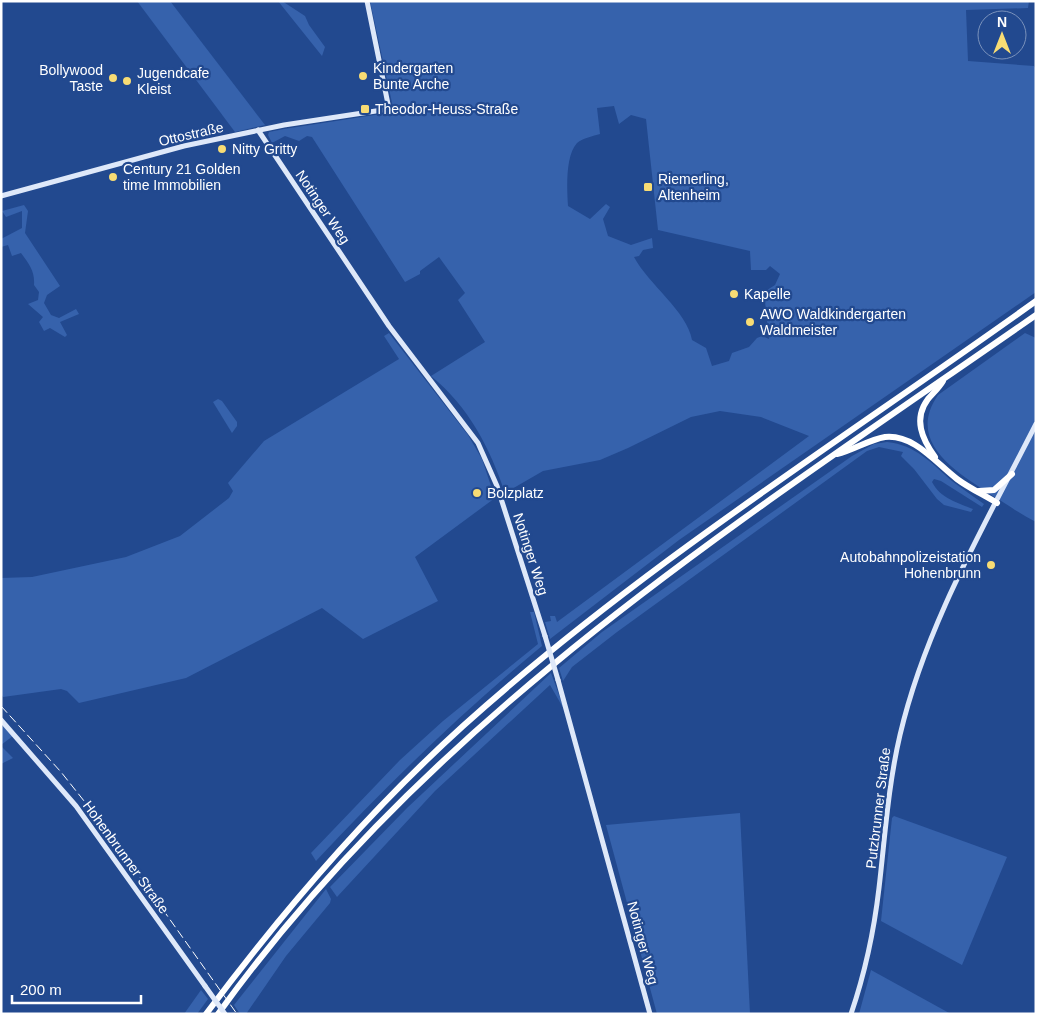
<svg xmlns="http://www.w3.org/2000/svg" width="1037" height="1015" viewBox="0 0 1037 1015" font-family="Helvetica,sans-serif">
  <rect width="100%" height="100%" fill="#22498f"/>
  <g fill="#3662ac" fill-rule="evenodd">
    <path d="M137 1H170L265 125 235 132Z"/>
    <path d="M278 1H282L305 16 309 25 325 47 322 56Z"/>
    <path d="M370 1H1029L1028 8 966 10 968 61 1034 66 1036 69V292L679 540 550 639 545 622 551 621 550 616H555L557 622 809 436 761 417 720 411 691 417 628 448 600 460 543 471 505 493C490 448 469 407 431 376L485 342 458 300 465 293 439 257 420 271V274L405 282 312 137 307 136 299 141 285 136 272 143 268 135 269 132 284 129 394 112ZM614 106 619 124 631 115 646 119 658 230 750 251 751 270H766L770 266 780 274 775 285 764 292 769 339 762 336 757 338 749 347 732 353 729 361 712 366 706 348 692 340C687 311 649 285 634 257L639 256 643 250 653 248 652 238 631 245 608 236 603 219 610 207 606 204 590 219 568 206C567 190 565 156 577 143 583 138 593 136 600 134L597 108Z"/>
    <path d="M24 205 28 211 25 233 60 286 47 295 44 303 51 315 59 318 76 309 79 314 60 322 67 335 65 337 50 328 44 331 39 322 43 317 28 304 38 300 39 292 34 285C35 271 29 264 21 253L12 256 8 245 1 247V239L22 228V211L6 217 2 211Z"/>
    <path d="M389 333 468 435 482 459 495 498 415 557 438 601 363 639 322 608 186 678 79 703 67 691 61 689 3 697 1 694V578L32 577 126 557 180 536 229 498 233 491 228 483 264 441 399 359 384 336Z"/>
    <path d="M1025 333 1036 338V522C1021 515 1007 504 993 496 958 473 905 443 938 395Z"/>
    <path d="M218 399 222 401 237 422V426L232 433 213 402Z"/>
    <path d="M887 442C916 445 931 463 952 481 962 489 973 496 984 504L982 507 941 481 934 479 932 482C940 498 958 503 973 509L971 512 944 505 937 499 914 469 901 456 903 452 879 447 867 451 617 632 572 667 563 681 559 668 602 632 852 456 874 444Z"/>
    <path d="M530 612H534L542 646C461 713 387 785 316 861L311 853 400 760 443 721 538 644Z"/>
    <path d="M551 673 565 711 550 685 435 791 337 897 330 887 407 808Z"/>
    <path d="M1 724 13 736 1 745Z"/>
    <path d="M1 746 13 758 1 764Z"/>
    <path d="M740 813 750 1014H657L606 825Z"/>
    <path d="M894 816 1007 857 962 965 881 921 892 818Z"/>
    <path d="M326 889 331 899 330 903 286 956 246 1014H240L234 1005Z"/>
    <path d="M871 970 951 1014H859Z"/>
    <path d="M201 990 208 999 197 1014H184Z"/>
  </g>
  <g fill="none" stroke-linecap="round" stroke-linejoin="round">
    <g stroke="#dee8f9" stroke-width="5">
      <path d="M258 130 389 326 478 443 497 486 545 636"/>
      <path d="M1 196 184 146 284 125 389 109 367 1"/>
      <path d="M558 680 650 1014"/>
      <path d="M1 720 76 806 205 986"/>
      <path d="M851 1014C865 973 874 931 879 888 885 837 888 786 900 735 926 624 985 525 1036 424"/>
    </g>
    <g stroke="#fff" stroke-width="6">
      <path d="M837 454C854 450 868 440 885 437 914 434 936 463 957 479 969 488 984 495 997 503"/>
      <path d="M935 457C922 439 913 419 928 399 933 393 939 388 943 381"/>
      <path d="M979 491 994 490 1012 474"/>
      <path d="M206 1014C283 911 368 812 463 726 641 566 842 440 1036 301"/>
      <path d="M218 1014C435 713 737 523 1036 315"/>
    </g>
    <path stroke="#fff" stroke-width="1" stroke-dasharray="9 4" stroke-linecap="butt" d="M1 706 61 772 100 821 237 1014"/>
    <g stroke="#dee8f9" stroke-width="5">
      <path d="M545 636 558 680"/>
      <path d="M205 986 225 1014"/>
    </g>
  </g>
  <g fill="#f8dc74" stroke="#22498f" stroke-width="2">
    <circle cx="363" cy="76" r="5"/>
    <circle cx="113" cy="78" r="5"/>
    <circle cx="127" cy="81" r="5"/>
    <rect x="360" y="104" width="10" height="10" rx="2.5"/>
    <circle cx="222" cy="149" r="5"/>
    <circle cx="113" cy="177" r="5"/>
    <rect x="643" y="182" width="10" height="10" rx="2.5"/>
    <circle cx="734" cy="294" r="5"/>
    <circle cx="750" cy="322" r="5"/>
    <circle cx="477" cy="493" r="5"/>
    <circle cx="991" cy="565" r="5"/>
  </g>
  <g text-anchor="middle" dominant-baseline="central" stroke-width="4.5" stroke-linejoin="round" paint-order="stroke">
    <g font-size="14" fill="#fff" stroke="#22498f" text-anchor="start">
      <text x="373" y="68">Kindergarten<tspan x="373" dy="16">Bunte Arche</tspan></text>
      <text x="103" y="70" text-anchor="end">Bollywood<tspan x="103" dy="16">Taste</tspan></text>
      <text x="137" y="73">Jugendcafe<tspan x="137" dy="16">Kleist</tspan></text>
      <text x="375" y="109">Theodor-Heuss-Straße</text>
      <text x="232" y="149">Nitty Gritty</text>
      <text x="123" y="169">Century 21 Golden<tspan x="123" dy="16">time Immobilien</tspan></text>
      <text x="658" y="179">Riemerling,<tspan x="658" dy="16">Altenheim</tspan></text>
      <text x="744" y="294">Kapelle</text>
      <text x="760" y="314">AWO Waldkindergarten<tspan x="760" dy="16">Waldmeister</tspan></text>
      <text x="487" y="493">Bolzplatz</text>
      <text x="981" y="557" text-anchor="end">Autobahnpolizeistation<tspan x="981" dy="16">Hohenbrunn</tspan></text>
    </g>
    <g font-size="14" fill="#fff" stroke="#22498f">
      <text transform="translate(191 134) rotate(-13)">Ottostraße</text>
      <text transform="translate(323 207) rotate(56)">Notinger Weg</text>
      <text transform="translate(531 554) rotate(72)">Notinger Weg</text>
      <text transform="translate(878 808) rotate(-83)">Putzbrunner Straße</text>
      <text transform="translate(126 857) rotate(54)">Hohenbrunner Straße</text>
      <text transform="translate(643 943) rotate(75)">Notinger Weg</text>
    </g>
  </g>
  <rect width="1037" height="1015" fill="none" stroke="#ffffff" stroke-width="5"/>
  <g transform="translate(1002 35)"><circle r="24" fill="#22498f" stroke="#7a92bc"/>
  <path d="M0-4L9 19L0 12L-9 19Z" fill="#f8dc74"/>
  <text y="-8" font-size="14" font-weight="bold" text-anchor="middle" fill="#ffffff">N</text>
  </g>
  <path d="M12 995v8h129v-8" fill="none" stroke="#ffffff" stroke-width="2.5"/>
  <text x="20" y="995" font-size="15" fill="#ffffff" stroke="#22498f" stroke-width="4" paint-order="stroke">200 m</text>
</svg>
